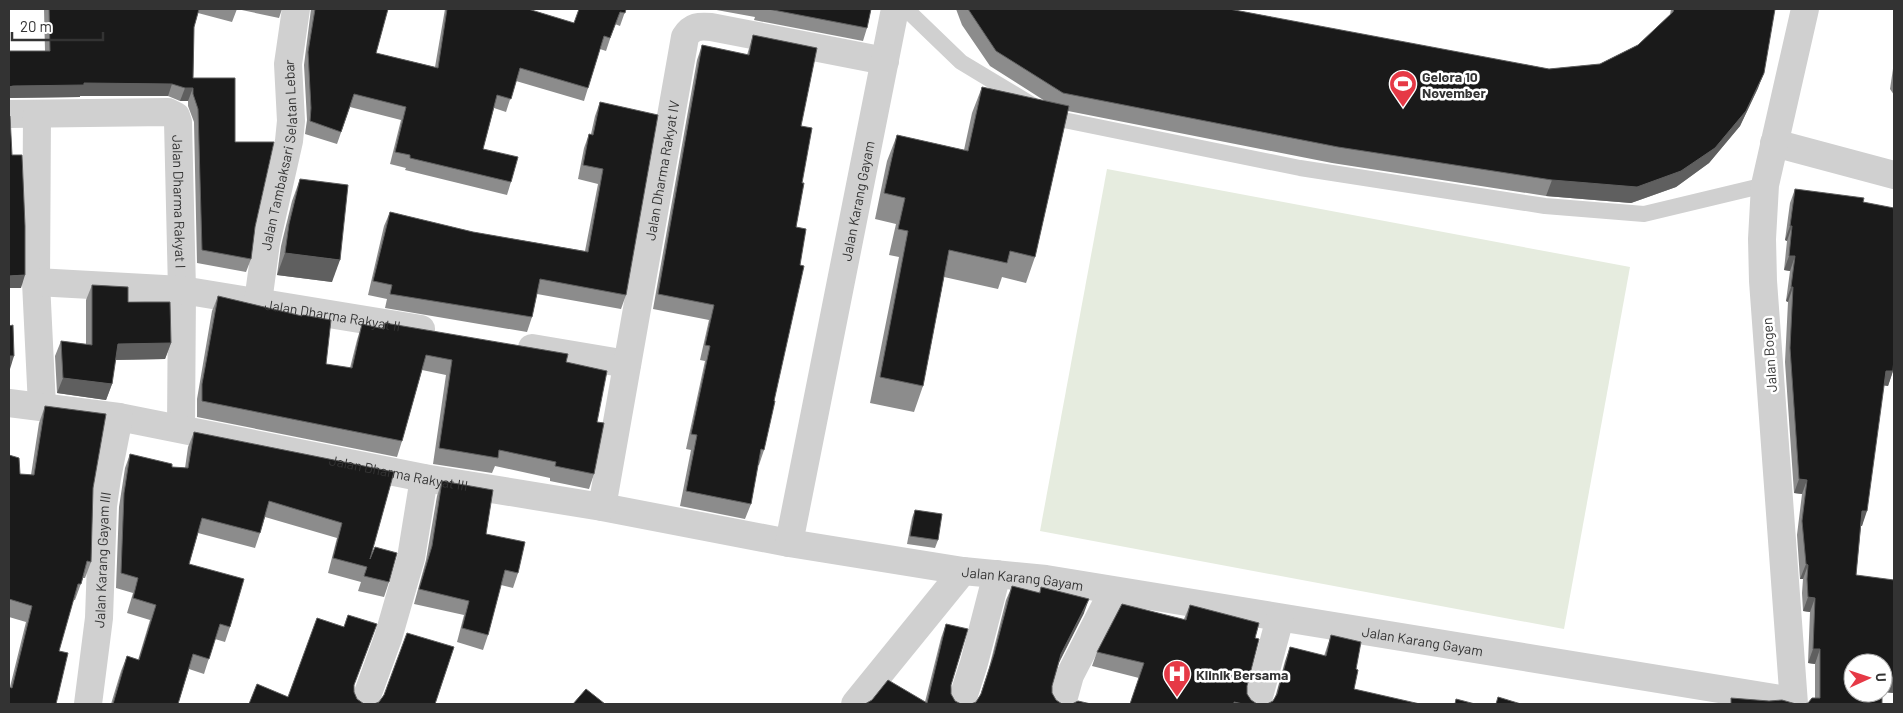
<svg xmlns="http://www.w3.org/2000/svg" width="1903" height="713" viewBox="0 0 1903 713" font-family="Barlow,sans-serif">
  <rect width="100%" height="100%" fill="#fff"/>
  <path fill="#e6ecdf" d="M1107 169 1630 267 1564 629 1040 531Z"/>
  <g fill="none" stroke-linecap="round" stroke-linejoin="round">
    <path stroke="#d0d0d0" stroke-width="16" d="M906 9 961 62 1054 118 1300 168 1545 206 1644 214 1765 185"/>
    <g stroke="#d0d0d0" stroke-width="28">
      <path id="s1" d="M9 114 168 112 176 116 178 122 182 290 181 428"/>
      <path d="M37 114 36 282 42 406"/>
      <path d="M1774 143 1894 175"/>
      <path id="s2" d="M36 282 182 290 421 329"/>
      <path id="s3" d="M258 302 266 243 289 141 291 121 288 64 296 9"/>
      <path d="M532 348 627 364"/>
      <path id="s4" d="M9 403 119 417 424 478 602 507 789 543 963 571 1046 579 1793 701"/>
      <path id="s5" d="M602 507 685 37C692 26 699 26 711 27L885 61"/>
      <path id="s6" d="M789 543 895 9"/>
      <path id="s7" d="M88 704 99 618 103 506 107 478 119 417"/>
      <path d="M364 704 388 638 411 558 424 478"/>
      <path d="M855 704 963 571"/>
      <path d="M961 704 974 663 997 574"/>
      <path d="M1062 704 1070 675 1113 591"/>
      <path d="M1257 704 1280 618"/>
      <path d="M1794 704 1763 281 1762 239 1765 185 1805 9"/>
    </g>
  </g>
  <g fill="#8c8c8c">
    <path d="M44 9H282L279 18 237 9 232 22 198 13 194 27 193 78 235 142 255 227 251 259 246 272 197 263 194 122 188 106V101H180L168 96H80V97L9 98 45 51Z"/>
    <path d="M311 9H388L376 53 435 67 445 9H528L573 23 626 9 620 26 615 24 606 51 600 49 584 101 516 81 506 112 494 108 483 149 511 182 507 195 405 170 406 168 390 164 401 120 350 107 337 144 305 134 307 120 304 65Z"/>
    <path d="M711 9H871L867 28 863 41 754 20 755 17Z"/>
    <path d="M956 9H1229L1549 69 1600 64 1638 45 1670 15 1671 9H1775L1758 88 1740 126 1709 163 1676 187 1631 203 1546 196 1332 163 1068 111 1035 257 1026 283 1002 277 998 289 944 277 923 386 914 412 870 403 899 257 889 255 896 224 875 219 887 161 897 135 964 150 972 113 982 87 1045 101 990 66 962 25Z"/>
    <path d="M753 35 801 126 802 183 774 401 764 450 759 465H758L751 504 745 519 680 506 691 450 686 449 705 361 700 360 709 320 653 309 697 60 702 45 747 55Z"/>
    <path d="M1894 62V95L1890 89Z"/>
    <path d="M600 102 626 295 621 309 537 294 532 317 527 332 385 308 387 299 368 295 384 226 390 212 473 232 585 251 598 184 578 179 584 148 589 134H591L595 116Z"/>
    <path d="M300 179 332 282 277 275 281 246 292 201Z"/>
    <path d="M1795 189 1863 202 1893 371 1888 386 1884 385 1862 526H1861L1856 575 1894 693 1883 692V663L1853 693 1808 703 1815 698V664L1808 663 1810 612 1803 611 1802 593 1803 579H1800L1797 535 1802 494 1794 493 1785 362 1788 302 1786 301 1790 271 1784 270 1787 241 1785 240 1790 203Z"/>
    <path d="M92 285 128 302 171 343 165 359 115 360 112 384 106 400 57 393 55 356 61 341 86 345V300Z"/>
    <path d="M218 296 326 364 350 368 357 340 362 324 383 329 385 323 566 362 597 422 594 474 589 489 550 481V478L495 466 492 473 433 464 446 375 422 370 402 441 397 457 197 417V399L212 311Z"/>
    <path d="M45 406 93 488 91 562 85 578H83L75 600H73L59 651 56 704 10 687 26 622 9 617V455L20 474 31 475 39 423Z"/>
    <path d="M194 432 394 472 370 559 389 582 384 597 358 591 361 582 328 573 337 538 265 517 260 533 255 548 198 533 189 564 230 627 225 642 215 639 204 674 189 669 178 704H111L121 671 127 656 138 660 150 620 127 613 133 593 116 588 119 507 125 468 130 454 172 467 185 468 188 447Z"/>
    <path d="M442 481 518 573 513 588 501 585 488 635 483 650 457 642 464 615 414 604 426 560 437 496Z"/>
    <path d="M915 510 938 540 935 548 907 544 912 518Z"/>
    <path d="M1012 586 1039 593 1041 587 1084 613 1059 663 1052 686V693L1056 700 976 702 980 696 989 668 1006 600Z"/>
    <path d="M1190 605 1255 638 1247 686V694L1251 700 1257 704H1130L1139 678 1092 666 1097 652 1184 619Z"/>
    <path d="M946 624 951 685V694L955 701 961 704H865L925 702 941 638Z"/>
    <path d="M1331 635 1356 669 1354 689 1273 701 1275 698 1285 661 1290 647 1324 656Z"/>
  </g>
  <g fill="#5f5f5f">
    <path d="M1764 73 1758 88 1740 126 1709 163 1676 187 1631 203 1546 196 1552 180Z"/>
    <path d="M84 83 172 84 168 96H80V97L9 98V87L13 86Z"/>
    <path d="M185 88H193L188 101H180Z"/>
    <path d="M1790 226H1792L1787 241 1785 240Z"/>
    <path d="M285 253 340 260 332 282 277 275Z"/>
    <path d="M1789 256H1795L1790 271 1784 270Z"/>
    <path d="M25 275 21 288H9V276Z"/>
    <path d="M1791 287H1793L1788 302 1786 301Z"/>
    <path d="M171 343 165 359 112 360 118 344Z"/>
    <path d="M9 356H14L10 369H9Z"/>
    <path d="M1886 371H1893L1888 386 1881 385Z"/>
    <path d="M63 378 112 384 106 400 57 393Z"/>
    <path d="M1799 479 1807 480 1802 494 1794 493Z"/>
    <path d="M1862 511H1867L1862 526 1857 525Z"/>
    <path d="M1806 564 1808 565 1803 579H1800Z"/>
    <path d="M1808 597 1815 598 1810 612 1803 611Z"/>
    <path d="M1089 599 1084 613 1056 668 1061 654Z"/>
    <path d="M1813 649H1820L1815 664 1808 663Z"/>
    <path d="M1883 677 1894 678V693L1883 692Z"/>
  </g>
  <g fill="#1a1a1a" stroke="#5f5f5f">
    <path d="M49 9H199L194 27 193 78H235V142H274L255 227 251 259 202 250 198 109 193 94V88H185L172 84 84 83V85L13 86 9 87V51H50Z"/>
    <path d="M315 9H388L376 53 438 68 447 9H528L574 23 579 9H626L625 13 620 12 610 38 604 36 588 88 520 68 511 99 497 95 483 149 518 157 511 182 410 158V155L395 152 406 107 354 94 341 132 310 121 311 108 308 52Z"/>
    <path d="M768 9H871L867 28Z"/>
    <path d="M968 9H1229L1549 69 1600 64 1638 45 1673 12 1674 9H1775L1764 73 1746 111 1715 148 1681 171 1637 187 1552 180 1338 147 1063 93 996 51Z"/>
    <path d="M753 35 817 48 801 126 812 128 802 183H804L796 227 806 229 800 265 804 266 774 401H775L764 450 761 449 751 504 686 491 697 435 691 434 710 346 705 345 714 305 658 294 702 45 749 55Z"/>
    <path d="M982 87 1069 106 1035 257 1010 251 1007 263 949 250 923 386 880 377 908 231 898 229 905 198 884 193 897 135 968 151Z"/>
    <path d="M600 102 658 115 626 295 540 279 532 317 390 294 392 285 373 281 390 212 473 232 588 252 603 169 583 165 589 134 593 135Z"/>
    <path d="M9 116H10L12 155H22L25 226V275L9 276Z"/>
    <path d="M300 179 348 185 340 260 285 253 289 224Z"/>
    <path d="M1795 189 1864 198 1863 202 1894 208V358L1893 371H1886L1867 511H1862L1856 575 1894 580V678L1883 677V663H1853V693H1882V704H1803L1808 703 1812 698H1820V649H1813L1815 598 1808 597 1807 579 1808 565 1806 564 1802 521 1807 480 1799 479 1790 348 1793 287H1791L1795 256H1789L1792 226H1790Z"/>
    <path d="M92 285 128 287V302H170L171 343 118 344 112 384 63 378 61 341 92 345Z"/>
    <path d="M9 295V326L13 325 14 356H9Z"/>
    <path d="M218 296 302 316 303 315 331 320 326 364 352 368 362 324 384 329 385 323 568 354 566 362 607 371 597 422 604 423 594 474 555 466 556 462 499 450 498 458 439 448 452 360 426 355 402 441 202 401V384Z"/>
    <path d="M45 406 106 414 93 488 91 562 87 561 81 584H78L59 651 68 653 56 704H9V687L12 688 32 606 9 599V455L19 458 20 474 34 475Z"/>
    <path d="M194 432 394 472 370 559 375 547 397 553 389 582 364 576 367 567 333 558 342 523 269 501 260 533 202 518 189 564 244 579 230 627 220 624 209 659 193 654 178 704H113L127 656 139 660 156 605 133 598 138 578 121 573 124 493 130 454 172 464V467L188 468Z"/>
    <path d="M442 481 493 490 486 534 525 542 518 573 505 570 488 635 462 628 469 601 419 589 432 546Z"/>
    <path d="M915 510 942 514 938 540 910 536Z"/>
    <path d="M1012 586 1040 593 1041 587 1089 599 1061 654 1052 686V693L1056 700 1062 704H971L976 702 981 694 994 654Z"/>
    <path d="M1122 604 1186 620 1190 605 1259 623 1255 638 1259 639 1247 686V694L1251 700 1257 704H1243L1234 702V704H1130L1144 663 1097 652Z"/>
    <path d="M348 615 377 624 354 685V692L357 699 364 704H249L257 684 288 697 317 618 344 627Z"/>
    <path d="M946 624 968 629 951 685V694L955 701 961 704H865L872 700 888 680 927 703Z"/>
    <path d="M407 633 454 647 435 704H374L379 702 384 695Z"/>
    <path d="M1331 635 1361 642 1356 669 1358 670 1354 689 1420 704H1267L1273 701 1277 694 1290 647 1326 656Z"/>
    <path d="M586 689 605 704H573Z"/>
    <path d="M1498 697 1521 704H1496Z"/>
    <path d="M1731 698 1769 701 1782 700 1796 704H1731Z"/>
    <path d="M1456 699 1475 704H1455Z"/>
    <path d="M1078 701 1091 704H1072Z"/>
  </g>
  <defs>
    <symbol id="stadium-pin" viewBox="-11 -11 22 30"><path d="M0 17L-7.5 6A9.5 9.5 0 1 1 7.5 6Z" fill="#e63946" stroke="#fff"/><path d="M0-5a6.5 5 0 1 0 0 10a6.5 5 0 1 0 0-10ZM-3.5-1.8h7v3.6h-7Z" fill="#fff"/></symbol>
    <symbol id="hospital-pin" viewBox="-11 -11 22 30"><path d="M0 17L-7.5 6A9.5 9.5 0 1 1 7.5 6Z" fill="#e63946" stroke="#fff"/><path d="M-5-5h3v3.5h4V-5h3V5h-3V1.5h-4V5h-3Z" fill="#fff"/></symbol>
  </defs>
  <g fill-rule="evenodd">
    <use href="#stadium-pin" x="1387" y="68" width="32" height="43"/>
    <use href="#hospital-pin" x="1161" y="658" width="32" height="43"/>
  </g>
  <g text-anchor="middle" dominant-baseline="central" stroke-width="5" stroke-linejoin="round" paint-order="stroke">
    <g font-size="14" font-weight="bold" fill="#333" stroke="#fff" text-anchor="start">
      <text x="1422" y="76">Gelora 10<tspan x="1422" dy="16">November</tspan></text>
      <text x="1196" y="674">Klinik Bersama</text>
    </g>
    <g font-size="14" fill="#333" stroke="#fff">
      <text stroke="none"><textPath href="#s3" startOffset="149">Jalan Tambaksari Selatan Lebar</textPath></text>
      <text stroke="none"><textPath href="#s5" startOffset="342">Jalan Dharma Rakyat IV</textPath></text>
      <text stroke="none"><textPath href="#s1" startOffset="254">Jalan Dharma Rakyat I</textPath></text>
      <text stroke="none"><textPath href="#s6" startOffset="349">Jalan Karang Gayam</textPath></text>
      <text stroke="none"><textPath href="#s2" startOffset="299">Jalan Dharma Rakyat II</textPath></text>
      <text transform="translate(1769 355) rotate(-94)">Jalan Bogen</text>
      <text stroke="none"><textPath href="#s4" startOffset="396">Jalan Dharma Rakyat III</textPath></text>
      <text stroke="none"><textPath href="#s7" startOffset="145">Jalan Karang Gayam III</textPath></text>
      <text stroke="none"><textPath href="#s4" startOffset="1029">Jalan Karang Gayam</textPath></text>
      <text stroke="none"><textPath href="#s4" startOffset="1434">Jalan Karang Gayam</textPath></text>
    </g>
  </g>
  <rect width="1903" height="713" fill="none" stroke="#333333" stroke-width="20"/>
  <g transform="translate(1868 678) rotate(87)"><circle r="24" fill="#ffffff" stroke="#adadad"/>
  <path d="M0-4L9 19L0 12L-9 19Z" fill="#e63946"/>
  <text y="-8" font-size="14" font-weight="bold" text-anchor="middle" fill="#333333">U</text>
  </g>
  <path d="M12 32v8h91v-8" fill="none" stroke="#333333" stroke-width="2.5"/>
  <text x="20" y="32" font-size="15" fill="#333333" stroke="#ffffff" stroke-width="4" paint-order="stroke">20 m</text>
</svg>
